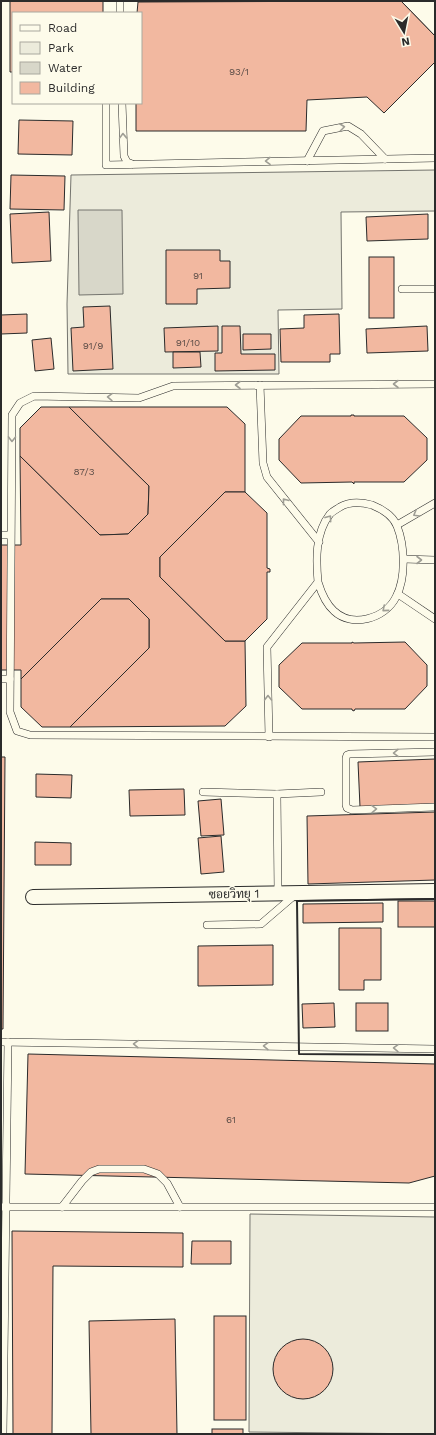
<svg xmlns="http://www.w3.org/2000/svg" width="436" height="1435" viewBox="0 0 436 1435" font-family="'Work Sans',Sarabun,sans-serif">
  <rect width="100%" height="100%" fill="#fdfbea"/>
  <g fill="#ecebdb" stroke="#74746e">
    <path d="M435 170V211L341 212 342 309 278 310 279 374H68L67 304 71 175Z"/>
    <path d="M250 1214 435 1217V1434L249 1432Z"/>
  </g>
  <path fill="#d8d7c9" stroke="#74746e" d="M78 210H122L123 294 79 295Z"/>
  <g fill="#f2b8a0" stroke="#2b2b2b">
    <path d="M10 1H103V13H13V72H10Z"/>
    <path d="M233 1H235L301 64 241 126 174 62Z"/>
    <path d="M401 1 435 36V62L395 102 347 51Z"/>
    <path d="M401 1 435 36V62L384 113 367 97 307 100 306 131H136V103H141V13H137L138 2Z"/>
    <path d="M19 120 73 121 72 155 18 154Z"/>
    <path d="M11 175 65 176 64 210 10 209Z"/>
    <path d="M49 212 51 261 12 263 10 214Z"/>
    <path d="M428 214V239L367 241 366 217Z"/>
    <path d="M166 250H220V261H230V288L197 289V304H166Z"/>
    <rect x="369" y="257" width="25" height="61"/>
    <path d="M110 306 113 369 73 371 71 328 84 327 83 307Z"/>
    <path d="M27 314V333L1 334V315Z"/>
    <path d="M339 314 340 354H330V362H281L280 329 304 328V315Z"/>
    <path d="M218 326V351L165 352 164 328Z"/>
    <path d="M222 326H240L241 354H275V370L215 371V353H222Z"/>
    <path d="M427 326 428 351 367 353 366 329Z"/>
    <path d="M243 334H271V349L243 350Z"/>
    <path d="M51 338 54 369 35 371 32 340Z"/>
    <path d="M173 352H200L201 367 173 368Z"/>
    <path d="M41 407H69L149 486 148 514 128 534 100 535 20 456V428Z"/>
    <path d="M69 407H227L245 424V492H225L160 557V577L225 641H245L246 706 225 726 70 727 149 648V619L129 599H101L21 679V670H1V545H21L20 456 100 535 128 534 148 514 149 486Z"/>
    <path d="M351 415H354V416H404L427 438V460L404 482H354V484L352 482 301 483 279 460V439L301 416H351Z"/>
    <path d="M225 492H245L267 513V568L270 569V572H267V619L245 641H225L160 577V557Z"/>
    <path d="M101 599H129L149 619V648L70 727H42L21 707V679Z"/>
    <path d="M352 642 354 643 405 642 427 665V686L405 709H355L354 711 352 710V709H302L279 687V665L302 643H352Z"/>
    <path d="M1 757H5L3 1029H1Z"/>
    <path d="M435 759V804L360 807 358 762Z"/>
    <path d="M36 774 72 775 71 798 36 797Z"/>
    <path d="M184 789 185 815 130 816 129 790Z"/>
    <path d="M221 799 224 835 201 836 198 801Z"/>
    <path d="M435 812V880L308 884 307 816Z"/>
    <path d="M221 836 224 872 201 874 198 838Z"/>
    <path d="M35 842 71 843V865H35Z"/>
    <rect x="398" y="901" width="37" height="26"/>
    <path d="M383 903V922L303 923V904Z"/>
    <path d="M339 928H381V980H364V990H339Z"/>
    <path d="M273 945V985L198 986V946Z"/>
    <path d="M334 1003 335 1027 303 1028 302 1004Z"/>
    <rect x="356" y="1003" width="32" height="28"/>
    <path d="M28 1054 435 1064V1176L409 1183 25 1174Z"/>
    <path d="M12 1231 183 1233V1267L53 1266 52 1434H13Z"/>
    <path d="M192 1241H231V1264H191Z"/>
    <rect x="214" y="1316" width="32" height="104"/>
    <path d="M175 1319 177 1434H91L89 1321Z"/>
    <circle cx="303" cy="1369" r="30"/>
    <rect x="212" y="1429" width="31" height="5"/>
  </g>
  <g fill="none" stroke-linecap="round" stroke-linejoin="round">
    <defs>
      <g id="service">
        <path d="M120 13V1"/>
        <path d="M106 103V165L435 158"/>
        <path d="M122 103 124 156 127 162 132 164"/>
        <path d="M307 161 323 131 348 126 361 134 385 159"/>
        <path d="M402 289H435"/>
        <path d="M435 384 173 386 139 398 34 396 20 403 12 415 10 712 17 731 30 735 435 737"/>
        <path d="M260 385 263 463 267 477 319 542"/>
        <path d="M397 525 435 503"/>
        <path d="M1 535H10"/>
        <path d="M404 559 435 560"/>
        <path d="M398 594 435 619"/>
        <path d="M1 679H10"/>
        <path d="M269 737 267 647 318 582C316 560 315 533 330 514 333 511 337 509 340 507 350 501 361 502 372 505 382 509 393 516 397 526 405 546 406 578 396 597 385 619 352 628 334 611 325 603 321 592 318 582"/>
        <path d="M435 752 350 754 347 755 346 758V805L347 808 352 810 435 807"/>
        <path d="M203 792 277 794 321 792"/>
        <path d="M277 794 278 893"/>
        <path d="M207 925 261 924 296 894"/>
        <path d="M1 1042 435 1049"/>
        <path d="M1 1207H435"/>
        <path d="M62 1207 82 1181 91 1172 99 1169H144L158 1174 167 1183 180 1207"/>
        <path d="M3 1434 8 1042"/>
      </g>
      <path id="minor" d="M33 897 435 891"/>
    </defs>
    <use href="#service" stroke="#2b2b2b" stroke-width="8"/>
    <use href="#minor" stroke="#2b2b2b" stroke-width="16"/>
    <use href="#service" stroke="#fdfbea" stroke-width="7"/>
    <use href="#minor" stroke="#fdfbea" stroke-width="14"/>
    <path stroke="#2b2b2b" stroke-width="2" d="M435 899 297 901 299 1054 435 1055"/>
  </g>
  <defs><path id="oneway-chevron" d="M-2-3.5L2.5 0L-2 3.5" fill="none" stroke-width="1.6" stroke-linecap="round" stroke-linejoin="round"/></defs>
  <g stroke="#9e9d94">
    <use href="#oneway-chevron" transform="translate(342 127) rotate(-7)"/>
    <use href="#oneway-chevron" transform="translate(123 136) rotate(-92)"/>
    <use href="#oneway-chevron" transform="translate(268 161) rotate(179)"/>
    <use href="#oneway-chevron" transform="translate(396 384) rotate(180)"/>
    <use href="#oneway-chevron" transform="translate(238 385) rotate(180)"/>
    <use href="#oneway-chevron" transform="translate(110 397) rotate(-179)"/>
    <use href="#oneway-chevron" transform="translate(12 439) rotate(91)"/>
    <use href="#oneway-chevron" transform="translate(285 501) rotate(-128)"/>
    <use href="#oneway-chevron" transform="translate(416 514) rotate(150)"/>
    <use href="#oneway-chevron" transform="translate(329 518) rotate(-54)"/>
    <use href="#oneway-chevron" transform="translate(419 560)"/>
    <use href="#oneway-chevron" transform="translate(385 609) rotate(140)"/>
    <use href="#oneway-chevron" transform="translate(268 698) rotate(-91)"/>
    <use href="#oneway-chevron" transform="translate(396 753) rotate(179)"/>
    <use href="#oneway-chevron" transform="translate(374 809) rotate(-1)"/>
    <use href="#oneway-chevron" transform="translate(136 1044) rotate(-179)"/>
    <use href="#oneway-chevron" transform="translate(266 1046) rotate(-179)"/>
    <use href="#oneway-chevron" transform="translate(396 1048) rotate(-179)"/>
  </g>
  <g text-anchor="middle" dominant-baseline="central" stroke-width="3" stroke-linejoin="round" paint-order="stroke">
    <g font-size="10" fill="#5d4e48">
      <text x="239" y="71">93/1</text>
      <text x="198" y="275">91</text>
      <text x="188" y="342">91/10</text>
      <text x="93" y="345">91/9</text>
      <text x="84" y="471">87/3</text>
      <text x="231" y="1119">61</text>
    </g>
    <g font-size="12" fill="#2b2b2b" stroke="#fdfbea">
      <text transform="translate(234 894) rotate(-1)">ซอยวิทยุ 1</text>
    </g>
  </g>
  <rect width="436" height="1435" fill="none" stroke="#2b2b2b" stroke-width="4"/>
  <rect x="12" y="12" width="130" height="92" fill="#fdfbea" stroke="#a9a89e"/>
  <rect x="20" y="25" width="20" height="6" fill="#fdfbea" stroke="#a9a89e"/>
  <text x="48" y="32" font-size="12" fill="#2b2b2b">Road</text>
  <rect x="20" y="42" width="20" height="12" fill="#ecebdb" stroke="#a9a89e"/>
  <text x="48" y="52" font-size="12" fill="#2b2b2b">Park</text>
  <rect x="20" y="62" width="20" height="12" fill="#d8d7c9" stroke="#a9a89e"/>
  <text x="48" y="72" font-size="12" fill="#2b2b2b">Water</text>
  <rect x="20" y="82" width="20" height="12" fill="#f2b8a0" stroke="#a9a89e"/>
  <text x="48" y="92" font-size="12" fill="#2b2b2b">Building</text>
  <g transform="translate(404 32) rotate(170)" stroke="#fdfbea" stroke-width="3" paint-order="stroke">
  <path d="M0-3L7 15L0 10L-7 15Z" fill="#2b2b2b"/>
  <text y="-6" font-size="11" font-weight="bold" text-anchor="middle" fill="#2b2b2b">N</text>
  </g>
</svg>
